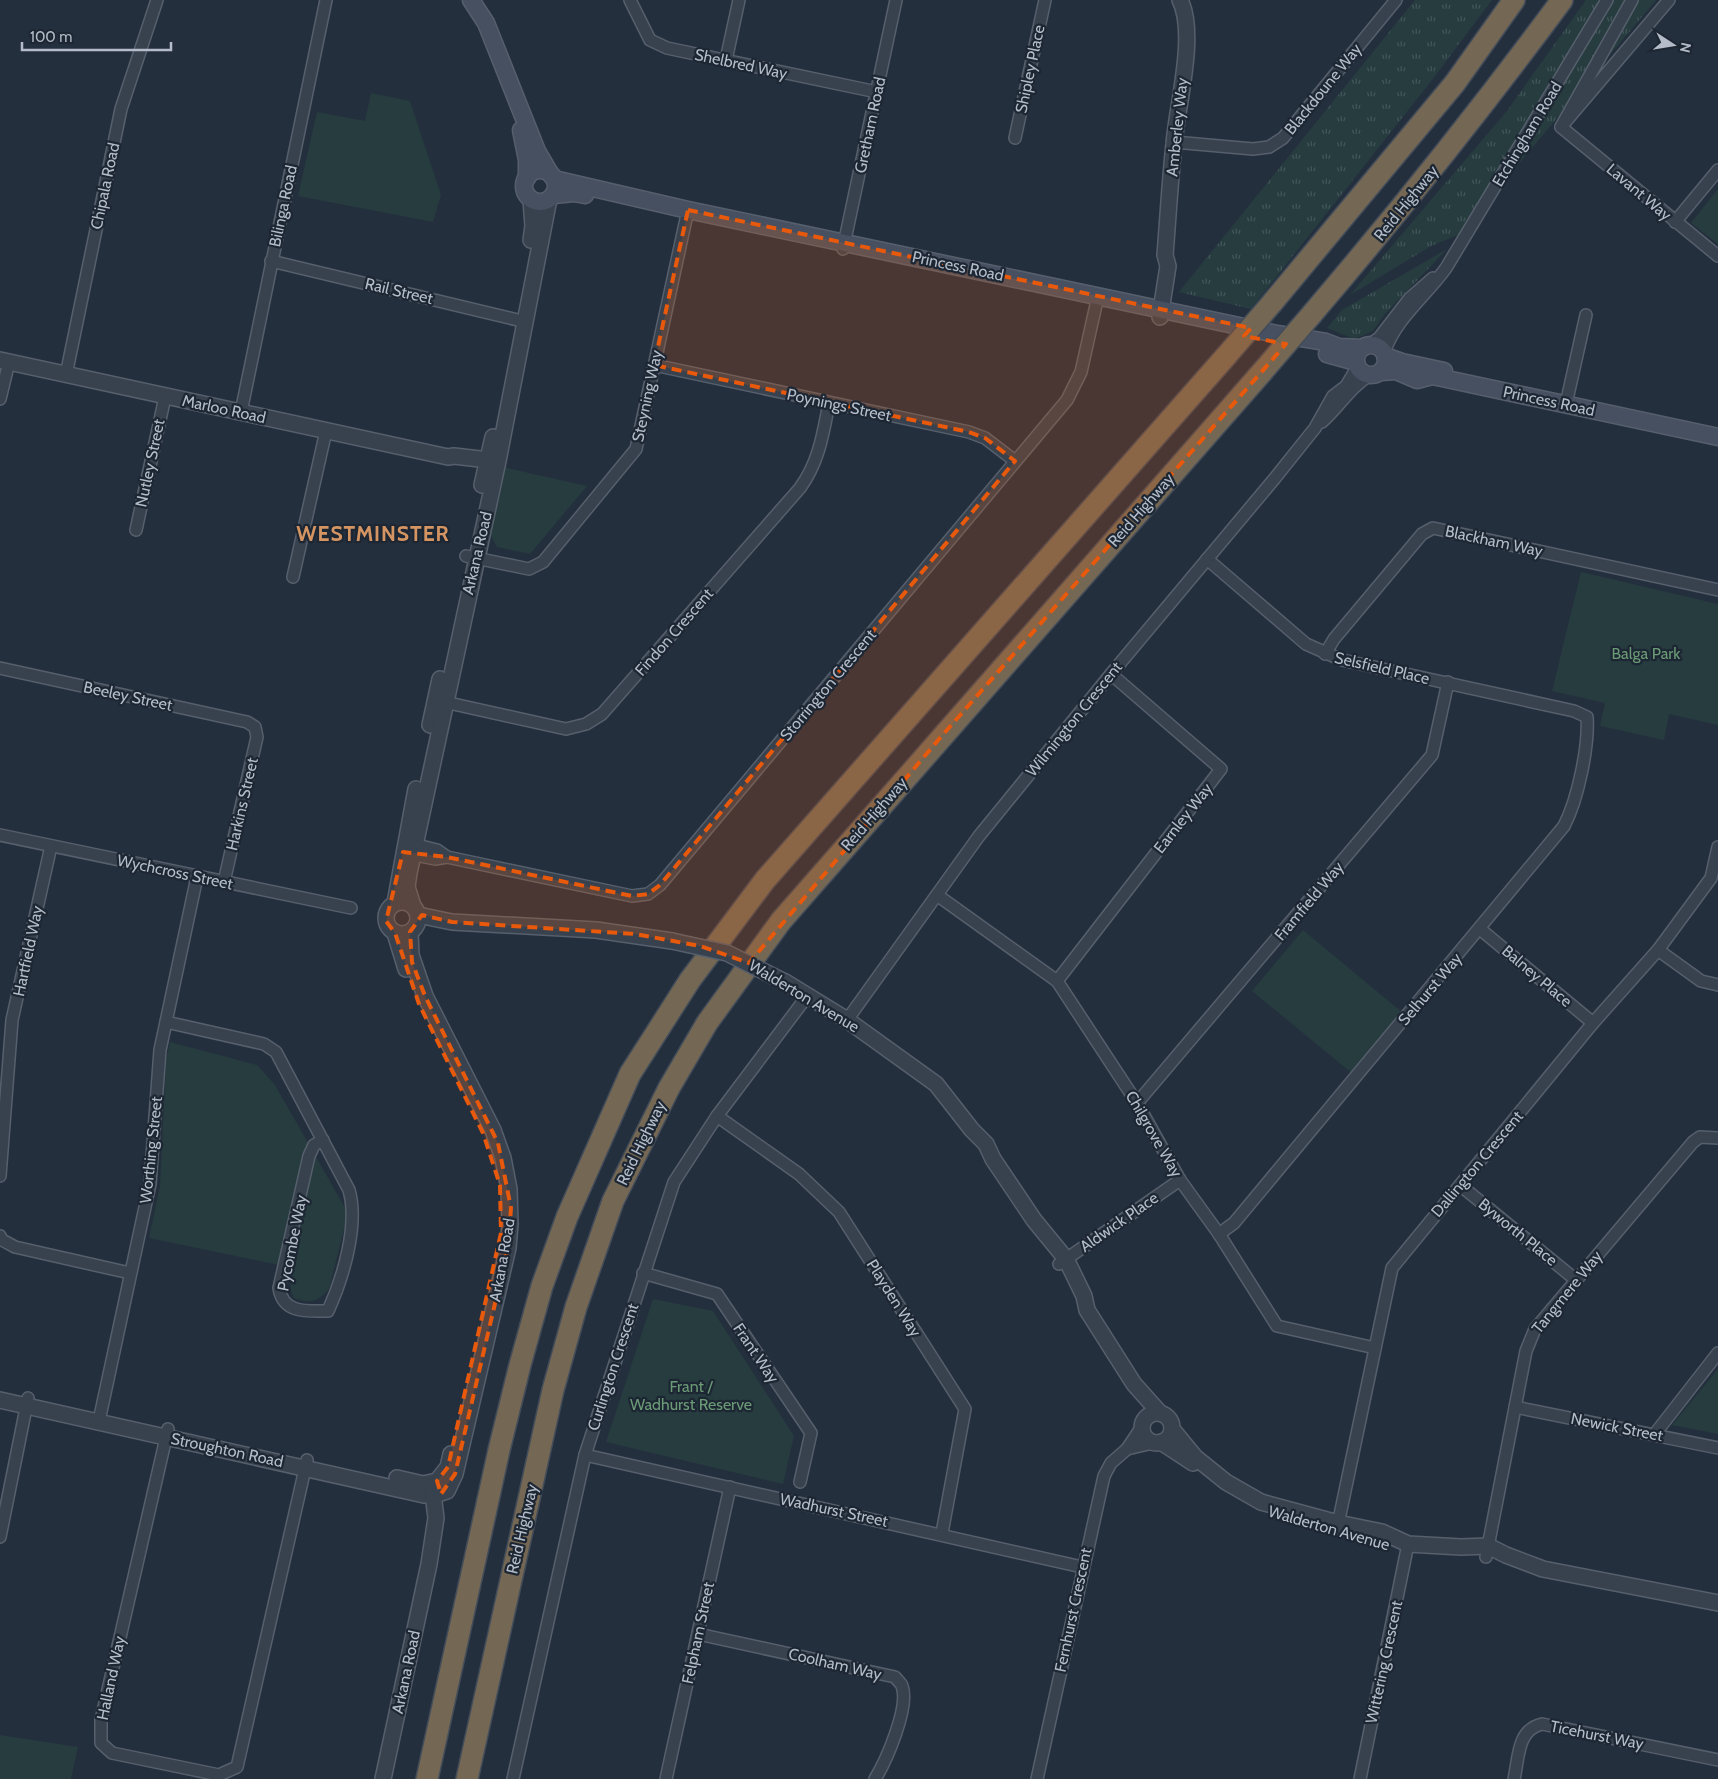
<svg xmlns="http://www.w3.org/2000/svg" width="1718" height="1779" viewBox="0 0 1718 1779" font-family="Cabin,sans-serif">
  <defs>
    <pattern id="grass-tufts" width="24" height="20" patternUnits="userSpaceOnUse" patternTransform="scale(1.25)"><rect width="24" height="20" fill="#263c3f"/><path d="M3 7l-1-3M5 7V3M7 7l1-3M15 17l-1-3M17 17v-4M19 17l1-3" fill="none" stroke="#435659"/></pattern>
  </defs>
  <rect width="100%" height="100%" fill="#242f3e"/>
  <g fill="url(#grass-tufts)">
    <path d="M1415 0H1492L1432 80 1251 309 1179 292Z"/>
    <path d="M1586 0H1656L1460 234 1431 246 1350 295 1507 111Z"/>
    <path d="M1447 249 1384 315 1373 331 1354 339 1327 328 1342 310Z"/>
  </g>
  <g fill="#263c3f">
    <path d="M371 93 410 101 441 195 433 222 298 196 317 112 365 121Z"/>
    <path d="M1718 189V244L1691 223Z"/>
    <path d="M503 467 587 486 530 554 497 547 490 534Z"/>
    <path d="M1581 572 1718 604V725L1669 714 1664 740 1600 726 1605 703 1552 691Z"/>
    <path d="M1303 930 1403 1013 1353 1074 1252 991Z"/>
    <path d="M170 1042 257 1065 275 1085 348 1213 329 1289C318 1302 310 1304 294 1298L290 1289 294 1268 149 1238 160 1186 166 1061Z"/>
    <path d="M653 1299 713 1311 794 1436 783 1484 606 1442Z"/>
    <path d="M1718 1369V1434L1672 1425Z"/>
    <path d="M0 1735 78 1747 71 1779H0Z"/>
  </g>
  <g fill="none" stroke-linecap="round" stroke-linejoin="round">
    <defs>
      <g id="minor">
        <path d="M630 0 650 40 667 48 877 92"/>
        <path d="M1632 0 1561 127 1669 0"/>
        <path d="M726 60 739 0"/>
        <path d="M1561 127 1718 256"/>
        <path d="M1015 138 1045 0"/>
        <path d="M1174 142 1253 149 1269 147 1283 138 1396 0"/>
        <path d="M1675 222 1718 170"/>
        <path d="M843 249 896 0"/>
        <path d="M271 261 526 322"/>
        <path d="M1369 345 1379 338 1409 299 1433 278"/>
        <path d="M1384 353C1395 319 1426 296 1446 268L1607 0"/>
        <path d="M654 365 969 432 985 438 1015 461"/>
        <path d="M66 375 121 109 157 0"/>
        <path d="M0 399 9 362"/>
        <path d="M1566 404 1586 315"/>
        <path d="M241 412 326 0"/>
        <path d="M1322 422C1339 407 1350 387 1370 375"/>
        <path d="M136 530 165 397"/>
        <path d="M466 556 529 569 543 562 636 449 688 210"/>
        <path d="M1207 559 1306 644 1342 660 1574 711 1587 717C1589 746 1578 799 1564 826L1234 1223 1219 1234"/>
        <path d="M293 577 326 431"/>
        <path d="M1325 654 1334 639 1422 534 1433 528 1718 590"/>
        <path d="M0 668 247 722 255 727 257 737 224 882"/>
        <path d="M440 701 566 729 586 724 602 714 800 488C819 462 823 434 829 403"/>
        <path d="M0 835 351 908"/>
        <path d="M409 843 437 850 447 857"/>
        <path d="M405 853 435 859 447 857 632 896 648 894 660 885 1067 400 1081 372 1098 296"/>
        <path d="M937 895 1057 981 1137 1103 1180 1180 1219 1234 1277 1326 1375 1348"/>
        <path d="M1480 929 1593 1023"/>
        <path d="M1658 950 1701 981 1718 985"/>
        <path d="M1057 981 1221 769 1111 674"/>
        <path d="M847 1020 979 836 1111 674 1275 478 1315 428 1333 396 1346 386 1358 366"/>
        <path d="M166 1022 264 1044 276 1052 349 1190C359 1225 343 1278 328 1311 307 1311 283 1314 279 1288L309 1156 314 1145 323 1140"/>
        <path d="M1137 1103 1432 755 1448 682"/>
        <path d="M717 1116 799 1174 839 1212 965 1409 942 1533"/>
        <path d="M0 1176 12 1020 51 846"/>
        <path d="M1460 1185 1576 1280"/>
        <path d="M0 1236 2 1240 15 1247 130 1273"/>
        <path d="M1059 1264 1180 1180"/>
        <path d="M643 1273 717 1294 811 1433 800 1482"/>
        <path d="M1515 1407 1718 1448"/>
        <path d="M99 1421 150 1184 160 1050 197 877"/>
        <path d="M168 1429 101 1720V1743L112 1753 219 1775 237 1767 307 1460"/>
        <path d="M1654 1435 1718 1353"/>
        <path d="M1127 1449 1153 1443"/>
        <path d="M585 1455 1082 1567"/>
        <path d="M1337 1529 1392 1268 1593 1023 1658 950 1711 878 1718 847"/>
        <path d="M0 1537 28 1398"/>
        <path d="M1486 1557 1526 1351 1535 1329 1693 1142 1700 1137 1718 1138"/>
        <path d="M698 1634 895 1677C897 1680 901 1683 902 1686 910 1707 886 1761 875 1779"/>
        <path d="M513 1779 585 1455 674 1182 717 1116 808 995"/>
        <path d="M666 1779 730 1487"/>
        <path d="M1037 1779 1104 1476 1111 1463 1127 1449 1141 1428"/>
        <path d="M1360 1779 1408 1544"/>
        <path d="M1514 1779C1519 1757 1517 1730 1542 1724L1718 1760"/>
      </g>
      <g id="tertiary">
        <path d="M531 200 533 226 531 240"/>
        <path d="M1160 317 1168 266 1165 255C1168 218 1170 181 1174 144 1177 105 1197 34 1180 0"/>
        <path d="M0 360 448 457 454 456 497 461"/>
        <path d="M482 485 493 437"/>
        <path d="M430 725 440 679"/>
        <circle cx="402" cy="918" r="16"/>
        <path d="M395 903 416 789"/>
        <path d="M413 906 407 887 409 873 498 461 549 199"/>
        <path d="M418 915 452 922 596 930 672 941"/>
        <path d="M395 933 406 969"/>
        <path d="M785 982 847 1020 936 1084 972 1130 986 1144 993 1159 1034 1220 1066 1259 1084 1296 1087 1310 1134 1384 1159 1412"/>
        <path d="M0 1400 424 1495H435L447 1491 455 1474 508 1248 510 1224 509 1189 503 1158 493 1130 425 996 411 955 410 932"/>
        <circle cx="1157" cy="1428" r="15"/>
        <path d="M1172 1429 1195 1457 1226 1482 1261 1502 1338 1523 1382 1532 1408 1544 1461 1547 1488 1546 1506 1555 1543 1569 1718 1603"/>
        <path d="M1161 1442 1193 1463"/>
        <path d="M397 1478 423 1484 437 1481 448 1467 451 1454"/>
        <path d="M383 1779 429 1564 436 1518 432 1486"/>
      </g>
      <g id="secondary">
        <path d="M471 0 486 23 537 151 551 175"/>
        <path d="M521 130 527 160V178"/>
        <circle cx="540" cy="186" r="16"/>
        <path d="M554 179 688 210 1277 334 1326 342 1339 347 1362 348"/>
        <path d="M553 195 574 193 585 195"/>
        <circle cx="1371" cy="360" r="15"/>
        <path d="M1327 354 1356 362"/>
        <path d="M1385 356 1402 362 1444 371"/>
        <path d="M1381 372 1396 371 1417 380 1432 376 1442 378 1718 437"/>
      </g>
      <g id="motorway">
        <path d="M1272 303 1455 83 1514 0"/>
        <path d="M1312 314C1399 212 1482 108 1562 0"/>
        <path d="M427 1779 499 1450 520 1365 542 1286 567 1217 630 1074 690 980 765 880 1227 355"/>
        <path d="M467 1779 553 1390 576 1307 613 1201 669 1088 707 1023 781 921 1263 371"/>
      </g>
    </defs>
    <use href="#minor" stroke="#565f6c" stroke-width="14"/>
    <use href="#tertiary" stroke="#565f6c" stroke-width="18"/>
    <use href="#secondary" stroke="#565f6c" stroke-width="19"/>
    <use href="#motorway" stroke="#434c59" stroke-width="24"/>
    <use href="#minor" stroke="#38414e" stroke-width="11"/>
    <use href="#tertiary" stroke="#38414e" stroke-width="15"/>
    <use href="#secondary" stroke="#465061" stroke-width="16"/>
    <use href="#motorway" stroke="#746855" stroke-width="21"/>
    <defs>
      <path id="tertiary-bridge" d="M672 941 727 953 785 982"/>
      <g id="motorway-bridge">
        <path d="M1227 355 1272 303"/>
        <path d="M1263 371 1312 314"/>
      </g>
    </defs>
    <use href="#tertiary-bridge" stroke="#565f6c" stroke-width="18" stroke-linecap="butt"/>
    <use href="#motorway-bridge" stroke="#434c59" stroke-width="24" stroke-linecap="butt"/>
    <use href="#tertiary-bridge" stroke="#38414e" stroke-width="15"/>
    <use href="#motorway-bridge" stroke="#746855" stroke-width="21"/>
  </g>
  <path fill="#e8590c" fill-opacity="0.2" stroke="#e8590c" stroke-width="4" stroke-dasharray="10 6" stroke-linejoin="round" d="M688 210 1251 328 1244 336 1286 344 940 738 749 963 700 946 635 934 452 922 422 915 410 932 412 962 425 996 498 1143 511 1208 508 1248 455 1474 441 1494 437 1481 448 1467 501 1233 500 1185 483 1133 419 1004 395 933 386 921 403 852 447 857 632 896 648 894 660 885 1015 461 985 438 969 432 654 365Z"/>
  <g text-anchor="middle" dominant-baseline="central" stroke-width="4.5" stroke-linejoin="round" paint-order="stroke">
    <g font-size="16" fill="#b4bcc9" stroke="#1d2633">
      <text transform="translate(741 64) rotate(12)">Shelbred Way</text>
      <text transform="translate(1030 69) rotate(-78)">Shipley Place</text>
      <text transform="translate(1323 89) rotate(-51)">Blackdoune Way</text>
      <text transform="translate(870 125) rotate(-78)">Gretham Road</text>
      <text transform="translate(1177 127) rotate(-84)">Amberley Way</text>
      <text transform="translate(1527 134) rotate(-59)">Etchingham Road</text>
      <text transform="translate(105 186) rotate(-78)">Chipala Road</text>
      <text transform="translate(1639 192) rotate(40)">Lavant Way</text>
      <text transform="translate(1406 203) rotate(-51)">Reid Highway</text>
      <text transform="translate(283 206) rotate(-78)">Bilinga Road</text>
      <text transform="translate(958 266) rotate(12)">Princess Road</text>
      <text transform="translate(399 291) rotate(13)">Rail Street</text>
      <text transform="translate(647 396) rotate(-78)">Steyning Way</text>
      <text transform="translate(1549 401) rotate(12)">Princess Road</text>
      <text transform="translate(839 405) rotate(12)">Poynings Street</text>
      <text transform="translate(224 409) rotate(12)">Marloo Road</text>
      <text transform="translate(150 463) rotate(-78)">Nutley Street</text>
      <text transform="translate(1141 510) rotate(-49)">Reid Highway</text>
      <text transform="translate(1494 541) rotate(12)">Blackham Way</text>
      <text transform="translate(477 553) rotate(-77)">Arkana Road</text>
      <text transform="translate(674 632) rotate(-49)">Findon Crescent</text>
      <text transform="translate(1382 668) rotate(13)">Selsfield Place</text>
      <text transform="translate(828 685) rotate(-50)">Storrington Crescent</text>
      <text transform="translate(128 696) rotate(12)">Beeley Street</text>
      <text transform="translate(1074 719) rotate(-51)">Wilmington Crescent</text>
      <text transform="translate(242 804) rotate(-77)">Harkins Street</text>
      <text transform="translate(874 814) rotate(-49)">Reid Highway</text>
      <text transform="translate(1183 818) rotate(-52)">Earnley Way</text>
      <text transform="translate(175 872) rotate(12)">Wychcross Street</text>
      <text transform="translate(1309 901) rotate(-50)">Framfield Way</text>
      <text transform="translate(28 951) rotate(-78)">Hartfield Way</text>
      <text transform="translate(1537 976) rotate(40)">Balney Place</text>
      <text transform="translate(1430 989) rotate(-50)">Selhurst Way</text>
      <text transform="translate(804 996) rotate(31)">Walderton Avenue</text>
      <text transform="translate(1154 1134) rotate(60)">Chilgrove Way</text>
      <text transform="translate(641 1143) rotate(-64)">Reid Highway</text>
      <text transform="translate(151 1150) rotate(-84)">Worthing Street</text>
      <text transform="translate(1477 1164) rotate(-50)">Dallington Crescent</text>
      <text transform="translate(1119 1222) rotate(-35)">Aldwick Place</text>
      <text transform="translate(1518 1232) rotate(39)">Byworth Place</text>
      <text transform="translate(292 1243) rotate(-79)">Pycombe Way</text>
      <text transform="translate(502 1260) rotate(-80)">Arkana Road</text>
      <text transform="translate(1567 1292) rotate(-51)">Tangmere Way</text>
      <text transform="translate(894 1298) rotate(58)">Playden Way</text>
      <text transform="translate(756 1353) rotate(56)">Frant Way</text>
      <text transform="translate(613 1367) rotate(-72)">Curlington Crescent</text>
      <text transform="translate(1617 1427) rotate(11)">Newick Street</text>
      <text transform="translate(227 1450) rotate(12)">Stroughton Road</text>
      <text transform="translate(834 1510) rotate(12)">Wadhurst Street</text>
      <text transform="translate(1329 1528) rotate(16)">Walderton Avenue</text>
      <text transform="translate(522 1529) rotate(-77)">Reid Highway</text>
      <text transform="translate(1073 1610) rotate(-78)">Fernhurst Crescent</text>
      <text transform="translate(698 1633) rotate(-78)">Felpham Street</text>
      <text transform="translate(1384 1662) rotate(-78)">Wittering Crescent</text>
      <text transform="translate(835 1664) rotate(13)">Coolham Way</text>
      <text transform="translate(406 1672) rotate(-78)">Arkana Road</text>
      <text transform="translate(111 1678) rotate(-78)">Halland Way</text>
      <text transform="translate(1597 1735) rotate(11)">Ticehurst Way</text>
    </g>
    <g font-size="16" fill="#6b9a76" stroke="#1d2633">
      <text x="1646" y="653">Balga Park</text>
      <text x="691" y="1386">Frant /<tspan x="691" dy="18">Wadhurst Reserve</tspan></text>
    </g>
    <g font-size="21" font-weight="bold" letter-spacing="1" fill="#d59563" stroke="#1d2633">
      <text x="373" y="533">WESTMINSTER</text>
    </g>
  </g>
  <g transform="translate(1673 45) rotate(102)" stroke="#1d2633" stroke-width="4" paint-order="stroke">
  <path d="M0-4L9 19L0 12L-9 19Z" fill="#b4bcc9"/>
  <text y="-8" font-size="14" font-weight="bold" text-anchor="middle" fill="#b4bcc9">N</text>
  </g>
  <path d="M22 42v8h149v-8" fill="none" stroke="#b4bcc9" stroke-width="2.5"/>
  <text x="30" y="42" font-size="15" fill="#b4bcc9" stroke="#1d2633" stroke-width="4" paint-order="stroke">100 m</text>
</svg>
